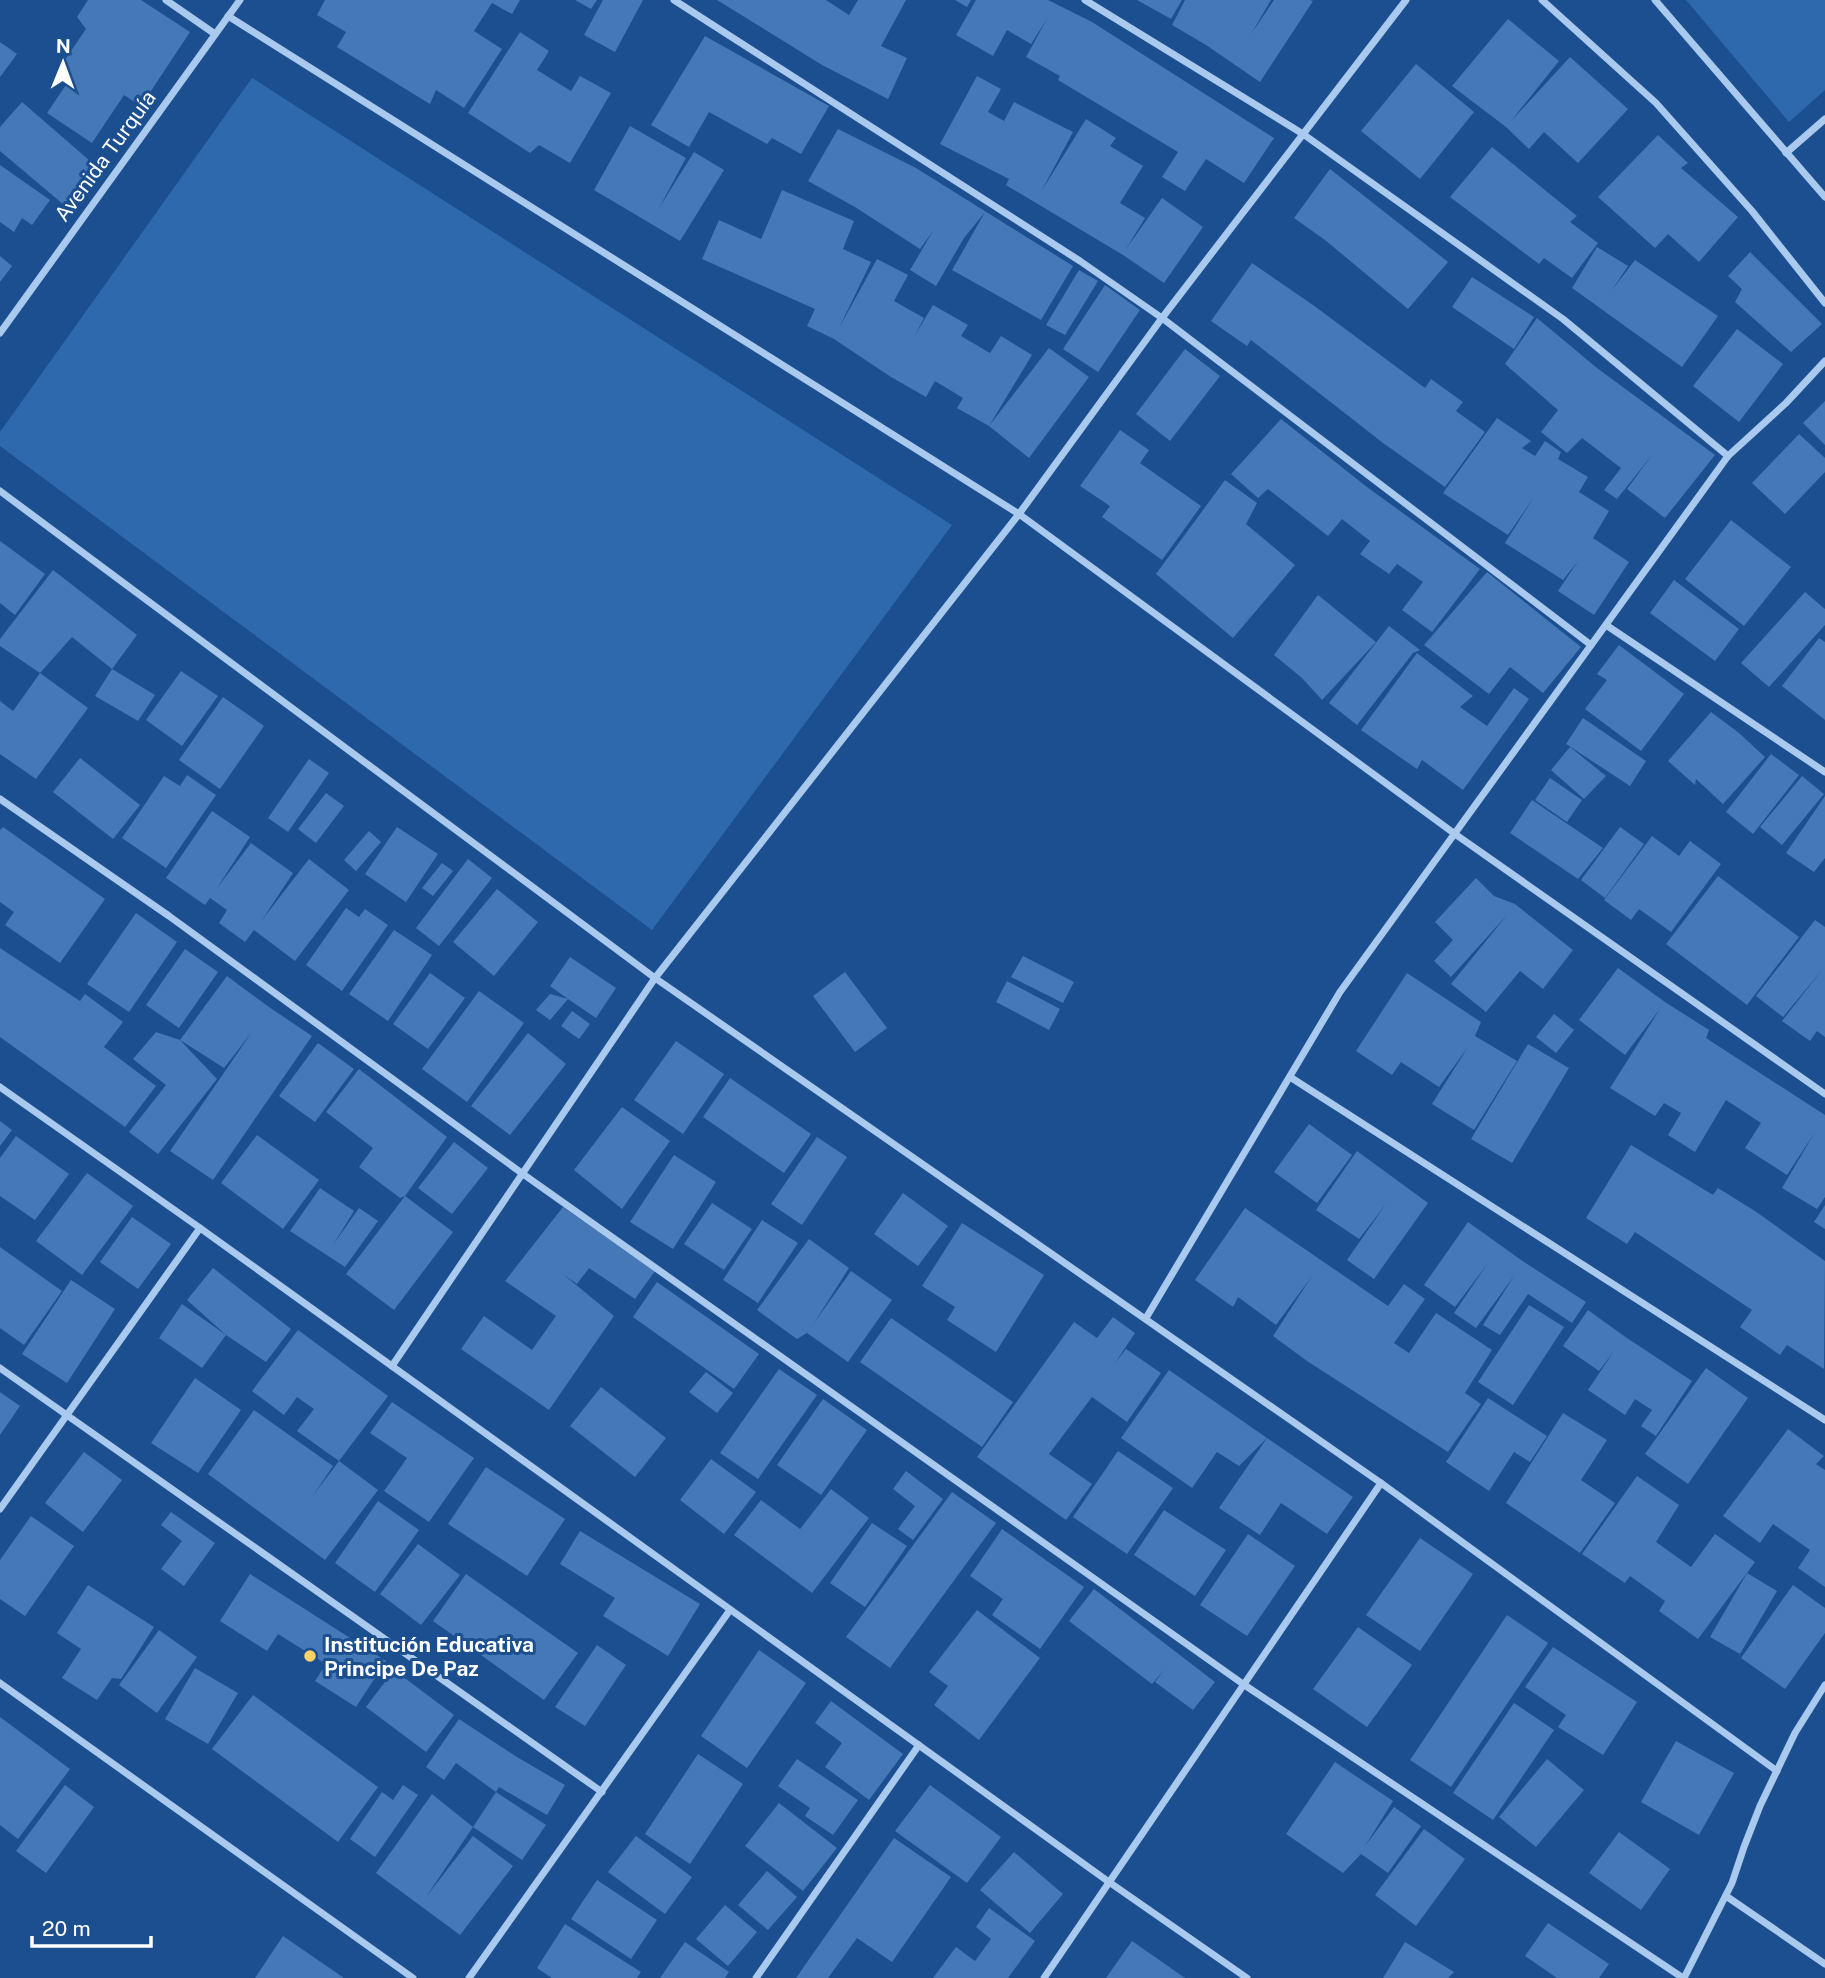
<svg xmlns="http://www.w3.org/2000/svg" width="1825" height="1978" viewBox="0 0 1825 1978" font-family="'Public Sans',sans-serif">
  <rect width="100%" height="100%" fill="#1b4f8f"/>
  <g fill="#2e69ad">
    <path d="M1686 0H1825V90L1789 122Z"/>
    <path d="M252 78 952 525 652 930 0 446V432Z"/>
  </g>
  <g fill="#4478b7">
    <path d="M88 0H141L190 32 141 106 124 95 92 143 47 113 68 82 60 67 86 29 77 17Z"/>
    <path d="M325 0H520L512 14 492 3 474 31 502 49 464 108 436 90 430 104 337 47 346 32 317 15Z"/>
    <path d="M575 0H597L591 9Z"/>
    <path d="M603 0H643L615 52 584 35Z"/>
    <path d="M717 0H826L849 15 858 0H906L881 46 907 58 888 99 822 65Z"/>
    <path d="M955 0H971L967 7Z"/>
    <path d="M976 0H1048L1092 22 1274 138 1244 183 1206 159 1185 191 1162 177 1178 152 1058 80 1060 76 1026 57 1047 19 1031 44 1007 30 993 56 956 35Z"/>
    <path d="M1137 0H1182L1171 19Z"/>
    <path d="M1185 0H1271L1251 34 1274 0H1310L1313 1 1260 82 1206 45 1172 25Z"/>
    <path d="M1508 19 1559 61 1511 121 1570 57 1628 109 1578 163 1544 132 1529 149 1506 127 1452 86Z"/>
    <path d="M520 32 549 51 537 70 571 91 580 76 611 93 570 163 539 145 530 153 468 113Z"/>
    <path d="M705 36 829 106 801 154 772 138 767 144 709 112 689 147 651 125Z"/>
    <path d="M0 42 17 54 0 77Z"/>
    <path d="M1416 64 1474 112 1420 179 1361 131Z"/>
    <path d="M977 76 1001 89 988 112 1004 121 1014 102 1073 132 1041 192 1086 119 1116 138 1110 146 1143 166 1120 203 1145 218 1126 249 1162 198 1203 227 1164 283 1123 255 1006 185 1009 179 940 144Z"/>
    <path d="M22 102 97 167 64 205 0 151V127Z"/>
    <path d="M630 126 686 158 659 208 694 152 724 170 680 241 594 190Z"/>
    <path d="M838 129 916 168 1073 266 1041 320 952 270 985 212 964 238 936 286 910 270 933 231 920 249 855 207 808 181Z"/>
    <path d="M1658 135 1688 163 1681 168 1738 217 1699 262 1668 234 1655 248 1598 197Z"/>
    <path d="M1492 147 1577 216 1570 222 1598 243 1572 278 1544 258 1539 264 1450 197Z"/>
    <path d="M0 165 50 200 32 225 22 218 14 232 0 222Z"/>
    <path d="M1330 169 1448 262 1408 309 1325 240 1294 218Z"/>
    <path d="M782 190 854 221 843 249 871 262 839 328 877 259 908 275 894 301 924 318 914 337 933 305 968 325 961 336 990 353 1001 336 1032 355 989 426 1049 348 1089 377 1029 458 989 426 957 408 963 398 935 381 926 397 891 377 834 339 807 326 815 309 702 259 719 220 761 239Z"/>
    <path d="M1597 247 1628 266 1612 290 1635 260 1718 316 1682 367 1572 288Z"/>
    <path d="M1750 252 1822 324 1791 352 1735 302 1742 289 1728 276Z"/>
    <path d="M0 256 12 266 0 282Z"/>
    <path d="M1252 263 1313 305 1425 388 1431 379 1463 402 1456 411 1485 432 1445 487 1383 443 1251 340 1247 346 1211 321Z"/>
    <path d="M1079 270 1098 281 1065 335 1046 325Z"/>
    <path d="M1472 277 1534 317 1514 349 1452 307Z"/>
    <path d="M1105 285 1140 310 1098 372 1063 349Z"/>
    <path d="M1537 318 1597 368 1715 455 1665 518 1627 489 1652 455 1617 499 1604 490 1621 468 1582 438 1567 453 1541 432 1558 410 1505 364Z"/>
    <path d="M1737 329 1783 364 1739 422 1693 386Z"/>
    <path d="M1185 349 1220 376 1170 441 1136 414Z"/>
    <path d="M1825 401V445L1803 423Z"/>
    <path d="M1497 418 1531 441 1522 448 1535 456 1545 441 1561 452 1558 459 1588 477 1579 492 1609 511 1593 538 1629 562 1594 615 1558 591 1578 561 1563 580 1505 543 1534 497 1508 535 1443 493Z"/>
    <path d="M1281 419 1367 487 1480 569 1432 632 1402 610 1423 582 1397 564 1389 574 1360 554 1370 541 1342 519 1328 536 1268 489 1258 498 1231 474Z"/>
    <path d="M1120 430 1149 450 1140 463 1201 506 1162 560 1102 517 1110 506 1080 486Z"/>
    <path d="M1799 434 1825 458V472L1785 514 1752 483Z"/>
    <path d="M1225 480 1257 503 1246 524 1295 565 1233 638 1156 574Z"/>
    <path d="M1731 520 1791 567 1744 626 1685 579Z"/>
    <path d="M0 541 45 574 15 615 0 603Z"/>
    <path d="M53 570 137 635 112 669 155 695 138 721 95 696 112 669 72 637 40 673 0 646V639Z"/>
    <path d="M1487 572 1581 647 1543 693 1510 667 1489 694 1424 645Z"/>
    <path d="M1674 580 1739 629 1715 661 1650 613Z"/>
    <path d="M1805 592 1825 609V625L1769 687 1741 663Z"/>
    <path d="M1318 595 1376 642 1322 700 1302 678 1274 655Z"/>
    <path d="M1389 626 1420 650 1413 653 1357 725 1329 703Z"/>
    <path d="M1819 638 1825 642V720L1782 686Z"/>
    <path d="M1619 645 1684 694 1641 751 1585 709 1607 680 1597 674Z"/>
    <path d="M1417 653 1473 696 1460 707 1487 726 1514 688 1529 699 1463 790 1422 760 1417 769 1361 730Z"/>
    <path d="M181 671 218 696 182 746 146 720Z"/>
    <path d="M40 673 88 708 36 779 0 754V701L13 711Z"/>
    <path d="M223 697 264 726 220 789 179 760Z"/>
    <path d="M1711 712 1739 733 1765 757 1723 804 1696 779 1695 785 1668 761Z"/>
    <path d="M1583 718 1646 761 1630 786 1566 744Z"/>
    <path d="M1570 747 1606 776 1584 799 1551 770Z"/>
    <path d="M1771 754 1799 775 1753 834 1726 812Z"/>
    <path d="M80 758 140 805 113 839 53 792Z"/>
    <path d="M309 759 329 773 288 832 268 818Z"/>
    <path d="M187 775 216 795 166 868 122 838 164 776 180 786Z"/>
    <path d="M1802 776 1824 794 1782 845 1760 827Z"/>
    <path d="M1550 778 1582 800 1567 822 1535 800Z"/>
    <path d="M326 793 344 806 316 843 298 829Z"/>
    <path d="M1825 796V858L1814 872 1786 853Z"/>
    <path d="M1532 800 1603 848 1578 879 1510 833Z"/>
    <path d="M212 811 250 837 217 888 251 843 293 873 262 920 309 859 349 890 295 961 254 930 245 942 219 923 227 910 210 898 205 905 166 878Z"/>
    <path d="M3 827 105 899 60 963 5 925 14 912 0 902V830Z"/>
    <path d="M397 827 438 854 406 902 365 874Z"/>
    <path d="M1620 827 1644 844 1605 898 1581 880Z"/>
    <path d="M369 831 381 842 356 871 344 860Z"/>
    <path d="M1652 836 1679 856 1690 841 1721 864 1671 932 1639 909 1631 920 1604 900Z"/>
    <path d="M468 859 492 878 439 946 416 928Z"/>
    <path d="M442 863 453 871 433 896 422 888Z"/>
    <path d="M1718 876 1799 937 1747 1005 1666 944Z"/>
    <path d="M1476 878 1494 896 1515 904 1573 950 1543 989 1520 971 1486 1012 1451 984 1507 915 1451 977 1434 961 1453 940 1435 922Z"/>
    <path d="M497 889 538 922 494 976 453 942Z"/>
    <path d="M346 908 359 917 365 909 388 925 342 991 306 965Z"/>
    <path d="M136 913 177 942 129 1012 87 984Z"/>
    <path d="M1815 920 1825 927V1037L1817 1031 1810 1041 1782 1021 1822 970 1783 1017 1756 996Z"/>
    <path d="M394 930 432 955 388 1021 349 994Z"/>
    <path d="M0 948 80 1001 85 994 123 1022 104 1047 156 1086 125 1127 0 1037Z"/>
    <path d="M185 949 218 972 179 1028 146 1005Z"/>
    <path d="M1023 956 1074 982 1063 1003 1011 977Z"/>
    <path d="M570 957 616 988 596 1018 568 999 550 1020 536 1010 550 994 568 999 550 986Z"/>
    <path d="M1618 968 1665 1002 1709 1030 1706 1038 1825 1115V1197L1817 1209 1782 1188 1815 1132 1787 1175 1745 1148 1761 1123 1726 1100 1695 1152 1668 1135 1681 1113 1664 1103 1655 1116 1610 1088 1660 1009 1625 1055 1579 1020Z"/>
    <path d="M845 972 887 1028 855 1052 813 996Z"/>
    <path d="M430 973 465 998 428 1049 393 1024Z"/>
    <path d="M1407 973 1481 1022 1475 1036 1517 1061 1474 1130 1432 1104 1468 1047 1439 1087 1401 1062 1392 1075 1356 1051Z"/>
    <path d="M227 976 269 1007 312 1036 213 1180 170 1151 252 1032 224 1068 180 1040 217 1079 158 1154 129 1132 166 1085 133 1059 156 1032 180 1040Z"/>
    <path d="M1007 981 1060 1009 1049 1030 996 1002Z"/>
    <path d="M479 991 524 1023 467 1102 422 1069Z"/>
    <path d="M572 1011 590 1024 579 1039 561 1026Z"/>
    <path d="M1554 1014 1574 1030 1556 1053 1536 1037Z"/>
    <path d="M528 1033 566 1064 510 1135 471 1106Z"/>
    <path d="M676 1041 724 1074 683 1134 634 1100Z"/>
    <path d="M318 1043 354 1069 315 1122 279 1096Z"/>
    <path d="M1528 1044 1569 1068 1512 1163 1471 1139Z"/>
    <path d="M359 1069 447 1137 405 1196 400 1198 359 1167 373 1148 326 1112Z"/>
    <path d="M730 1078 811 1134 784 1173 703 1117Z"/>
    <path d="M622 1107 670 1141 622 1209 574 1170Z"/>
    <path d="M0 1121 12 1130 0 1146Z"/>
    <path d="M1309 1124 1352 1155 1317 1203 1274 1172Z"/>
    <path d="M257 1135 319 1180 283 1229 221 1183Z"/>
    <path d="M16 1136 69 1174 35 1220 0 1196V1158Z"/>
    <path d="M817 1137 847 1157 802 1225 771 1204Z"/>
    <path d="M454 1142 488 1168 452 1214 418 1188Z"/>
    <path d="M1631 1145 1713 1195 1718 1188 1755 1211 1825 1261 1824 1369 1787 1345 1780 1355 1740 1327 1752 1310 1635 1232 1627 1244 1586 1218Z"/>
    <path d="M1357 1151 1428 1203 1374 1279 1347 1260 1386 1204 1359 1239 1316 1210Z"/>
    <path d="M674 1155 716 1182 673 1249 630 1222Z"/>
    <path d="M87 1173 133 1206 82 1275 36 1241Z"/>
    <path d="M320 1188 354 1211 333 1245 359 1208 378 1221 345 1267 290 1231Z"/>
    <path d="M903 1193 948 1226 918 1266 874 1234Z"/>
    <path d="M405 1196 453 1232 394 1310 346 1274Z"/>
    <path d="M712 1203 752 1229 724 1270 684 1244Z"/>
    <path d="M1825 1205V1229L1814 1222Z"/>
    <path d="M563 1207 655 1271 635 1299 589 1268 577 1284 564 1275 614 1316 549 1410 461 1349 484 1316 532 1350 556 1316 505 1281Z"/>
    <path d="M1245 1208 1388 1306 1404 1284 1425 1299 1394 1343 1409 1353 1436 1313 1492 1350 1465 1393 1481 1404 1448 1452 1307 1361 1273 1336 1312 1276 1276 1325 1238 1297 1233 1307 1195 1280Z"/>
    <path d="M132 1217 171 1244 138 1289 100 1262Z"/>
    <path d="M762 1220 798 1243 758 1303 723 1280Z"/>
    <path d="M1468 1222 1524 1262 1586 1302 1572 1323 1528 1294 1500 1335 1483 1325 1514 1276 1476 1328 1454 1313 1488 1263 1455 1307 1424 1285Z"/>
    <path d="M962 1223 1044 1275 996 1352 947 1320 955 1307 922 1286Z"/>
    <path d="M809 1239 849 1268 814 1323 851 1271 892 1300 848 1362 807 1333 797 1339 757 1310Z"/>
    <path d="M0 1247 62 1291 24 1345 0 1328Z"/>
    <path d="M213 1268 291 1329 266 1362 226 1335 187 1300Z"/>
    <path d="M71 1280 115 1309 67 1383 22 1354Z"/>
    <path d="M657 1282 759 1354 734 1389 633 1317Z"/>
    <path d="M182 1304 226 1335 202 1368 159 1338Z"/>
    <path d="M1529 1305 1564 1327 1513 1405 1478 1382Z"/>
    <path d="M1588 1310 1624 1336 1692 1381 1656 1436 1641 1426 1652 1410 1635 1399 1625 1415 1588 1390 1614 1351 1599 1371 1563 1346Z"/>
    <path d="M1113 1317 1135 1333 1115 1363 1126 1349 1161 1373 1127 1422 1092 1397 1049 1454 1092 1484 1066 1520 977 1457 1074 1322 1097 1338Z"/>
    <path d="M891 1318 1013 1402 982 1447 860 1362Z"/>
    <path d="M298 1330 388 1396 339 1461 297 1431 314 1409 297 1397 284 1415 252 1391Z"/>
    <path d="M1706 1368 1748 1398 1688 1484 1645 1454Z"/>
    <path d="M779 1369 817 1395 758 1479 720 1453Z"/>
    <path d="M1169 1370 1267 1438 1239 1466 1217 1452 1192 1488 1121 1438Z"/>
    <path d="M706 1372 733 1393 717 1413 689 1392Z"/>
    <path d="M195 1378 241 1410 198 1473 151 1443Z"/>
    <path d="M601 1387 666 1438 635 1477 570 1426Z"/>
    <path d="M0 1392 20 1406 0 1435Z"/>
    <path d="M1488 1398 1547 1436 1530 1462 1514 1452 1489 1491 1446 1462Z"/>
    <path d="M823 1399 867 1430 821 1495 777 1465Z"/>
    <path d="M392 1402 474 1458 429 1522 384 1491 407 1458 370 1433Z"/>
    <path d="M254 1410 333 1466 312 1497 339 1461 378 1490 325 1560 208 1474Z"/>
    <path d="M1563 1413 1607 1440 1581 1480 1615 1503 1580 1553 1506 1503Z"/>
    <path d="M1788 1429 1824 1456 1816 1464 1825 1470V1587L1798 1568 1810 1550 1773 1524 1760 1543 1723 1516Z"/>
    <path d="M1267 1438 1353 1497 1327 1534 1281 1503 1260 1535 1219 1508Z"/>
    <path d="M1118 1451 1173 1488 1127 1554 1073 1517Z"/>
    <path d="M84 1452 122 1480 83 1532 45 1503Z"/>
    <path d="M711 1459 756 1492 724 1534 680 1500Z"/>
    <path d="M486 1467 565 1519 527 1576 448 1524Z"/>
    <path d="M906 1471 943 1499 913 1540 898 1529 915 1506 893 1489Z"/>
    <path d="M1637 1476 1679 1505 1656 1542 1691 1567 1715 1534 1755 1562 1698 1639 1659 1611 1665 1601 1630 1576 1625 1583 1582 1554Z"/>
    <path d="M831 1489 869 1518 812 1593 734 1535 761 1500 800 1529Z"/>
    <path d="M952 1492 996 1523 890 1668 846 1637Z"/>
    <path d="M378 1501 419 1530 375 1592 335 1563Z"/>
    <path d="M1164 1510 1226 1550 1195 1596 1134 1555Z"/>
    <path d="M171 1512 215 1543 184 1586 161 1569 182 1541 161 1525Z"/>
    <path d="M31 1516 74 1546 25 1616 0 1599V1560Z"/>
    <path d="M872 1523 907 1546 865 1607 830 1583Z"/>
    <path d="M1002 1529 1084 1587 1040 1649 992 1615 1003 1599 970 1576Z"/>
    <path d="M580 1531 700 1604 668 1656 603 1616 615 1598 560 1564Z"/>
    <path d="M1248 1534 1295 1566 1247 1636 1200 1605Z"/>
    <path d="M1420 1538 1473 1574 1420 1651 1366 1615Z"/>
    <path d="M418 1544 460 1575 421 1625 380 1594Z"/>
    <path d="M1747 1573 1777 1591 1740 1654 1710 1637Z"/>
    <path d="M250 1574 386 1661 356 1707 315 1681 326 1664 278 1634 267 1651 220 1621Z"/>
    <path d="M466 1574 578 1653 544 1700 433 1621Z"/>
    <path d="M88 1585 154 1627 121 1679 112 1678 97 1700 62 1678 81 1649 57 1633Z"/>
    <path d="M1793 1585 1825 1608V1633L1785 1689 1741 1658Z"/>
    <path d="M1094 1589 1215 1682 1193 1710 1155 1682 1164 1670 1152 1684 1069 1621Z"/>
    <path d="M977 1610 1040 1658 979 1740 934 1705 948 1686 929 1672Z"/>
    <path d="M1507 1615 1548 1643 1451 1787 1410 1760Z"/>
    <path d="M1358 1627 1412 1665 1367 1727 1313 1689Z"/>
    <path d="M159 1630 197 1657 157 1713 119 1685Z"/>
    <path d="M597 1645 626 1665 585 1726 555 1707Z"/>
    <path d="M1553 1647 1637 1702 1603 1755 1558 1727 1566 1715 1525 1687Z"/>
    <path d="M759 1650 806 1683 747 1768 701 1736Z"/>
    <path d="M195 1668 238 1693 208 1744 165 1719Z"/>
    <path d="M394 1670 454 1715 426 1752 366 1707Z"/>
    <path d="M253 1695 378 1787 338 1842 212 1749Z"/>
    <path d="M831 1701 903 1754 869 1800 825 1767 842 1743 815 1723Z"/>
    <path d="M1514 1703 1554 1730 1493 1820 1453 1793Z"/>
    <path d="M0 1717 70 1769 18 1839 0 1825Z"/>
    <path d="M459 1719 517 1757 565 1785 547 1815 499 1787 496 1792 456 1763 444 1780 426 1767Z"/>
    <path d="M1676 1741 1734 1773 1699 1835 1641 1802Z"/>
    <path d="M698 1754 743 1784 690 1864 645 1834Z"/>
    <path d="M797 1759 858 1800 833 1835 805 1816 810 1808 778 1786Z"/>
    <path d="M1547 1759 1584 1790 1536 1847 1499 1817Z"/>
    <path d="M1335 1762 1393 1801 1365 1846 1394 1807 1421 1826 1388 1873 1361 1854 1343 1873 1286 1834Z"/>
    <path d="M65 1785 94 1807 46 1873 16 1851Z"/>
    <path d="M403 1785 418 1795 375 1857 350 1839 382 1792 393 1800Z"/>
    <path d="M930 1785 1001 1837 967 1883 895 1831Z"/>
    <path d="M496 1792 546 1825 522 1860 473 1827Z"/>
    <path d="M432 1794 473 1827 426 1897 473 1836 513 1866 460 1935 376 1873Z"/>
    <path d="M779 1803 837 1848 803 1891 745 1846Z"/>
    <path d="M1424 1829 1465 1859 1416 1926 1375 1895Z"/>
    <path d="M1619 1832 1670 1869 1641 1910 1589 1873Z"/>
    <path d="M636 1836 692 1877 665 1914 608 1872Z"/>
    <path d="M894 1838 951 1877 892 1962 857 1938 828 1978H796Z"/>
    <path d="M1014 1852 1063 1894 1030 1933 980 1890Z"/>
    <path d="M767 1871 797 1897 768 1930 738 1905Z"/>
    <path d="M597 1880 657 1920 631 1959 571 1919Z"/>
    <path d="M725 1905 757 1932 728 1966 696 1939Z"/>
    <path d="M989 1908 1035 1941 1008 1978H933L956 1947 975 1961 991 1939 976 1927Z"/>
    <path d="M1548 1923 1609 1964 1599 1978H1557L1525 1956Z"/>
    <path d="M565 1924 641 1972 637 1978H552L537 1968Z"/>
    <path d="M283 1936 344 1978H255Z"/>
    <path d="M1132 1941 1185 1978H1106Z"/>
    <path d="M685 1942 729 1972 725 1978H660Z"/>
    <path d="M1405 1942 1454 1972 1448 1978H1383Z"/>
  </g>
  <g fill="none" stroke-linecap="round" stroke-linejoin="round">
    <g stroke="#a9c9ee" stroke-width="7">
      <path d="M166 0 215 34"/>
      <path d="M674 0 1080 261 1162 318 1591 645"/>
      <path d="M1085 0 1303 134 1563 319 1728 456"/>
      <path d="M1542 0 1656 103 1752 211 1825 303"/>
      <path d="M1655 0 1825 197"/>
      <path d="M228 16 1019 514 1455 834 1825 1094"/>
      <path d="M1786 153 1825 119"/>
      <path d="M0 333 240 0"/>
      <path d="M0 491 655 978 1381 1483 1777 1771"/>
      <path d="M1606 625 1825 772"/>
      <path d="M0 799 169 916 523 1174 1243 1684 1683 1978"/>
      <path d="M1290 1077 1825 1420"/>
      <path d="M0 1087 200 1228 1109 1882 1247 1978"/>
      <path d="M1146 1318 1340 992 1728 456 1786 403 1825 361"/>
      <path d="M392 1366 655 978 1019 514 1162 318 1406 0"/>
      <path d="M0 1368 602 1792"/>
      <path d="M0 1509 200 1228"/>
      <path d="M0 1683 413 1978"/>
      <path d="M1726 1896 1825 1964"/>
      <path d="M469 1978 730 1610"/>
      <path d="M756 1978 919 1745"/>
      <path d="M1044 1978 1381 1483"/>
      <path d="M1684 1978 1732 1883 1744 1847 1760 1806 1795 1733 1825 1685"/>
    </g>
  </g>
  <circle fill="#ffd166" stroke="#1b4f8f" stroke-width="2.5" cx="310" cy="1656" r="7"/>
  <g text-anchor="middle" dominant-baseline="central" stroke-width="6" stroke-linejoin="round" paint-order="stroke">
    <g font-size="21" fill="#fff" stroke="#1b4f8f">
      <text transform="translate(105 156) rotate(-54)">Avenida Turquía</text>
    </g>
    <g font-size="21" font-weight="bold" fill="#fff" stroke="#1b4f8f" text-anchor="start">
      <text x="324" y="1644">Institución Educativa<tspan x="324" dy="24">Principe De Paz</tspan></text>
    </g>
  </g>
  <g transform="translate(63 63) rotate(1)" stroke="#1b4f8f" stroke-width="5" paint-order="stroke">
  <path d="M0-5L12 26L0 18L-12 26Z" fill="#ffffff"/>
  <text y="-10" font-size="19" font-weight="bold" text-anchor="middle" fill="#ffffff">N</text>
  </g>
  <path d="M32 1936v10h119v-10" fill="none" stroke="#ffffff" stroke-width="3.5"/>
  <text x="42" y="1936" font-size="21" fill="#ffffff" stroke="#1b4f8f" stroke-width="5" paint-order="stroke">20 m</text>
</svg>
